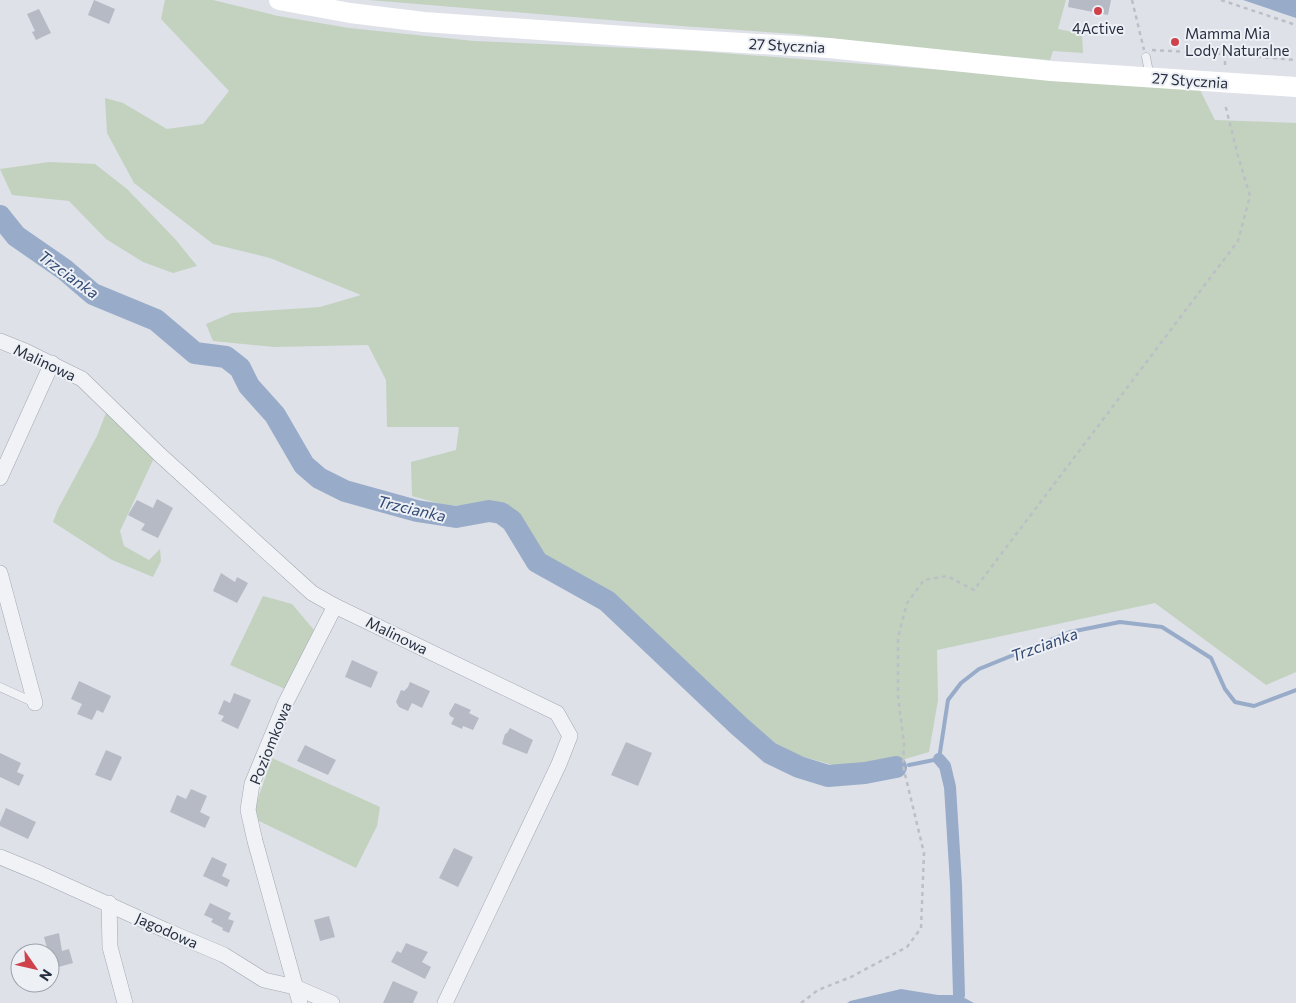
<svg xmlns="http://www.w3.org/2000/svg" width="1296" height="1003" viewBox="0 0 1296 1003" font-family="Commissioner,sans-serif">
  <rect width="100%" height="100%" fill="#dee1e8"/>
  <g fill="#c2d2bf">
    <path d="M165 0H213L278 16 349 28 474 41 696 51 1200 90 1215 120 1296 123V672L1266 685 1155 603 937 650 938 700 929 752 895 762 840 767 786 752 719 697 606 589 540 557 519 517 506 503 448 506 412 496 411 462 456 450 459 427H387L386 380 368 345 274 347 213 341 206 324 232 313 320 307 361 295 270 258 213 244 134 183 107 133 105 98 123 103 167 129 203 124 229 91 161 19Z"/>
    <path d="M369 0H1066L1058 29 1082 34 1083 53 1053 51 1050 60 924 49 795 34 681 26Z"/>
    <path d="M49 162 95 164 127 189 176 240 197 266 173 273 143 262 106 239 69 201 12 195 0 169Z"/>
    <path d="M106 413 154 458 120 531 124 546 149 560 160 549 161 561 153 577 112 560 53 522 58 509 97 436Z"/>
    <path d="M263 596 292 604 314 630 285 689 230 665Z"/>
    <path d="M272 758 380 807 377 826 356 868 257 820 254 810Z"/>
  </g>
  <g fill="#98acc9">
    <path d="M1243 0H1296V18Z"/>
    <path d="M901 989 938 995H959L974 1003H847L850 1001Z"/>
  </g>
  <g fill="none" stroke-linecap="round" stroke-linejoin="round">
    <path stroke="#98acc9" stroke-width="4" d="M909 765 939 759 948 700 961 683 979 669 1070 632 1120 622 1162 627 1211 658 1225 689 1235 702 1254 706 1296 690"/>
    <path stroke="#98acc9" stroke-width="12" d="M939 759 945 766 950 787 956 884 959 995"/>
    <path stroke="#98acc9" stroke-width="22" d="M0 216 16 236 65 270 93 294 156 320 195 353 226 357 240 368 249 386 275 415 304 465 319 478 345 491 417 511 456 517 489 511 501 513 512 521 537 562 607 601 739 726 770 753 799 767 828 776 865 773 896 767"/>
  </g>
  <g fill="#b5bac5">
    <path d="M94 0 115 9 109 24 88 15Z"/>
    <path d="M1069 0H1111L1108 15 1068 7Z"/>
    <path d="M39 9 51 33 36 40 32 32 35 31 27 14Z"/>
    <path d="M157 499 173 508 158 538 141 530 145 524 128 515 137 500 153 508Z"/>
    <path d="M221 573 235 582 237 577 248 583 237 603 213 591Z"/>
    <path d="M352 660 378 672 371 688 345 677Z"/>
    <path d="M79 681 111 696 103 713 97 710 92 720 77 714 82 704 71 699Z"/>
    <path d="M410 682 430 691 422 708 412 703 408 711 399 707 396 702 401 690 404 691 408 687Z"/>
    <path d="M234 693 251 700 238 729 221 721 224 716 218 714 224 700 230 703Z"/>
    <path d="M455 703 471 710 469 713 479 718 473 730 463 726 462 729 451 724 454 718 450 716 449 713Z"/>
    <path d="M510 728 533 740 527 754 502 744 505 734 507 733Z"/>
    <path d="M626 742 652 753 638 786 611 775Z"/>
    <path d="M305 745 336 760 328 775 297 761Z"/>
    <path d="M106 750 122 757 111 781 95 775Z"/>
    <path d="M0 753 21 763 17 772 24 775 19 786 0 777Z"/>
    <path d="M191 789 207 796 200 812 210 817 205 828 170 812 177 795 186 799Z"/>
    <path d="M6 808 36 822 28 839 0 826V822Z"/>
    <path d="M454 848 473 857 458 887 439 878Z"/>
    <path d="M212 857 227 864 222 876 230 880 227 887 203 876Z"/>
    <path d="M210 903 231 913 228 919 234 921 229 933 222 930 223 928 211 922 213 919 204 915Z"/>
    <path d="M329 916 335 937 320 941 314 920Z"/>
    <path d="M59 933 62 951 69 949 73 963 55 968V966L50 967V953H43L42 949 47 948 44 937Z"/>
    <path d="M406 943 428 952 422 962 431 967 425 979 391 962 397 951 401 953Z"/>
    <path d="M393 981 418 992 413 1003H383Z"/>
  </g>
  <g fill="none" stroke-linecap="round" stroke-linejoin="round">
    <defs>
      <g id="service">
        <path d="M1146 57 1150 77"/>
        <path d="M0 687 35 703"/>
      </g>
      <g id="minor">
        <path d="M0 341 25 351 82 379 159 454 312 593 335 606 557 713 570 736 559 764 445 1003"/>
        <path d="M0 478 52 363"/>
        <path d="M0 573 35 703"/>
        <path d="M0 857 39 873 165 930 224 955 264 980 295 987 332 1003"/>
        <path d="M109 903 110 947 125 1003"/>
        <path d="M300 1003 255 841 248 810 252 784 285 704 335 606"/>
      </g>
    </defs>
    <use href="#service" stroke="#a3a8b2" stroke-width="9"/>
    <use href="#minor" stroke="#a3a8b2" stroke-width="16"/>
    <g stroke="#bcbfc6" stroke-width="2.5" stroke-dasharray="4 4" stroke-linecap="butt">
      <path d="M1132 0 1144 50"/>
      <path d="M1221 0 1296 25"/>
      <path d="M1152 50 1225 54V67"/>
      <path d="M1225 54 1296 60"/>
      <path d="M801 1003 818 990 851 977 907 947 921 928 924 853 903 766 904 744 898 696V637L907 603 924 580 947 576 974 590 1238 241 1250 196 1238 156 1225 104"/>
    </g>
    <use href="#service" stroke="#f1f2f6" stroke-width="8"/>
    <use href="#minor" stroke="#f1f2f6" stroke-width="15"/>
    <path stroke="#fff" stroke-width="20" d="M279 0 350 13 424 22 625 36 829 48 1051 71 1296 87"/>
  </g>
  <g fill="#cf414b" stroke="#edf0f5" stroke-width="2">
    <circle cx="1098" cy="11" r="5"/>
    <circle cx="1175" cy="42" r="5"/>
  </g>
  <g text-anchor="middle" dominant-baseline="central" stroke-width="4" stroke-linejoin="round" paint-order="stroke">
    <g font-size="15" fill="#272e3f" stroke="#edf0f5">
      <text x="1098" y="28">4Active</text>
      <text x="1185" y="33" text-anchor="start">Mamma Mia<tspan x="1185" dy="17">Lody Naturalne</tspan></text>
    </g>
    <g font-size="15" fill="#272e3f" stroke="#edf0f5">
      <text transform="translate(787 45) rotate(3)">27 Stycznia</text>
      <text transform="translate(1190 80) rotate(4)">27 Stycznia</text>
      <text transform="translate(45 362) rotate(25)">Malinowa</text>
      <text transform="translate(397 635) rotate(26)">Malinowa</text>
      <text transform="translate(270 743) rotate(-68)">Poziomkowa</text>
      <text transform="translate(167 930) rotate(24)">Jagodowa</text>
    </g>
    <g font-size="16" font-style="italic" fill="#314973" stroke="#edf0f5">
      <text transform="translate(69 274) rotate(36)">Trzcianka</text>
      <text transform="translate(412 508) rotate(13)">Trzcianka</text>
      <text transform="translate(1044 644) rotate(-20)">Trzcianka</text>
    </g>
  </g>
  <g transform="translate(35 968) rotate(124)"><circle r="24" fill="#edf0f5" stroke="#9ea2ac"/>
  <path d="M0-4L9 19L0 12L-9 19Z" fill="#cf414b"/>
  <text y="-8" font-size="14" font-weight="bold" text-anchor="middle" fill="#272e3f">N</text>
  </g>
</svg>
